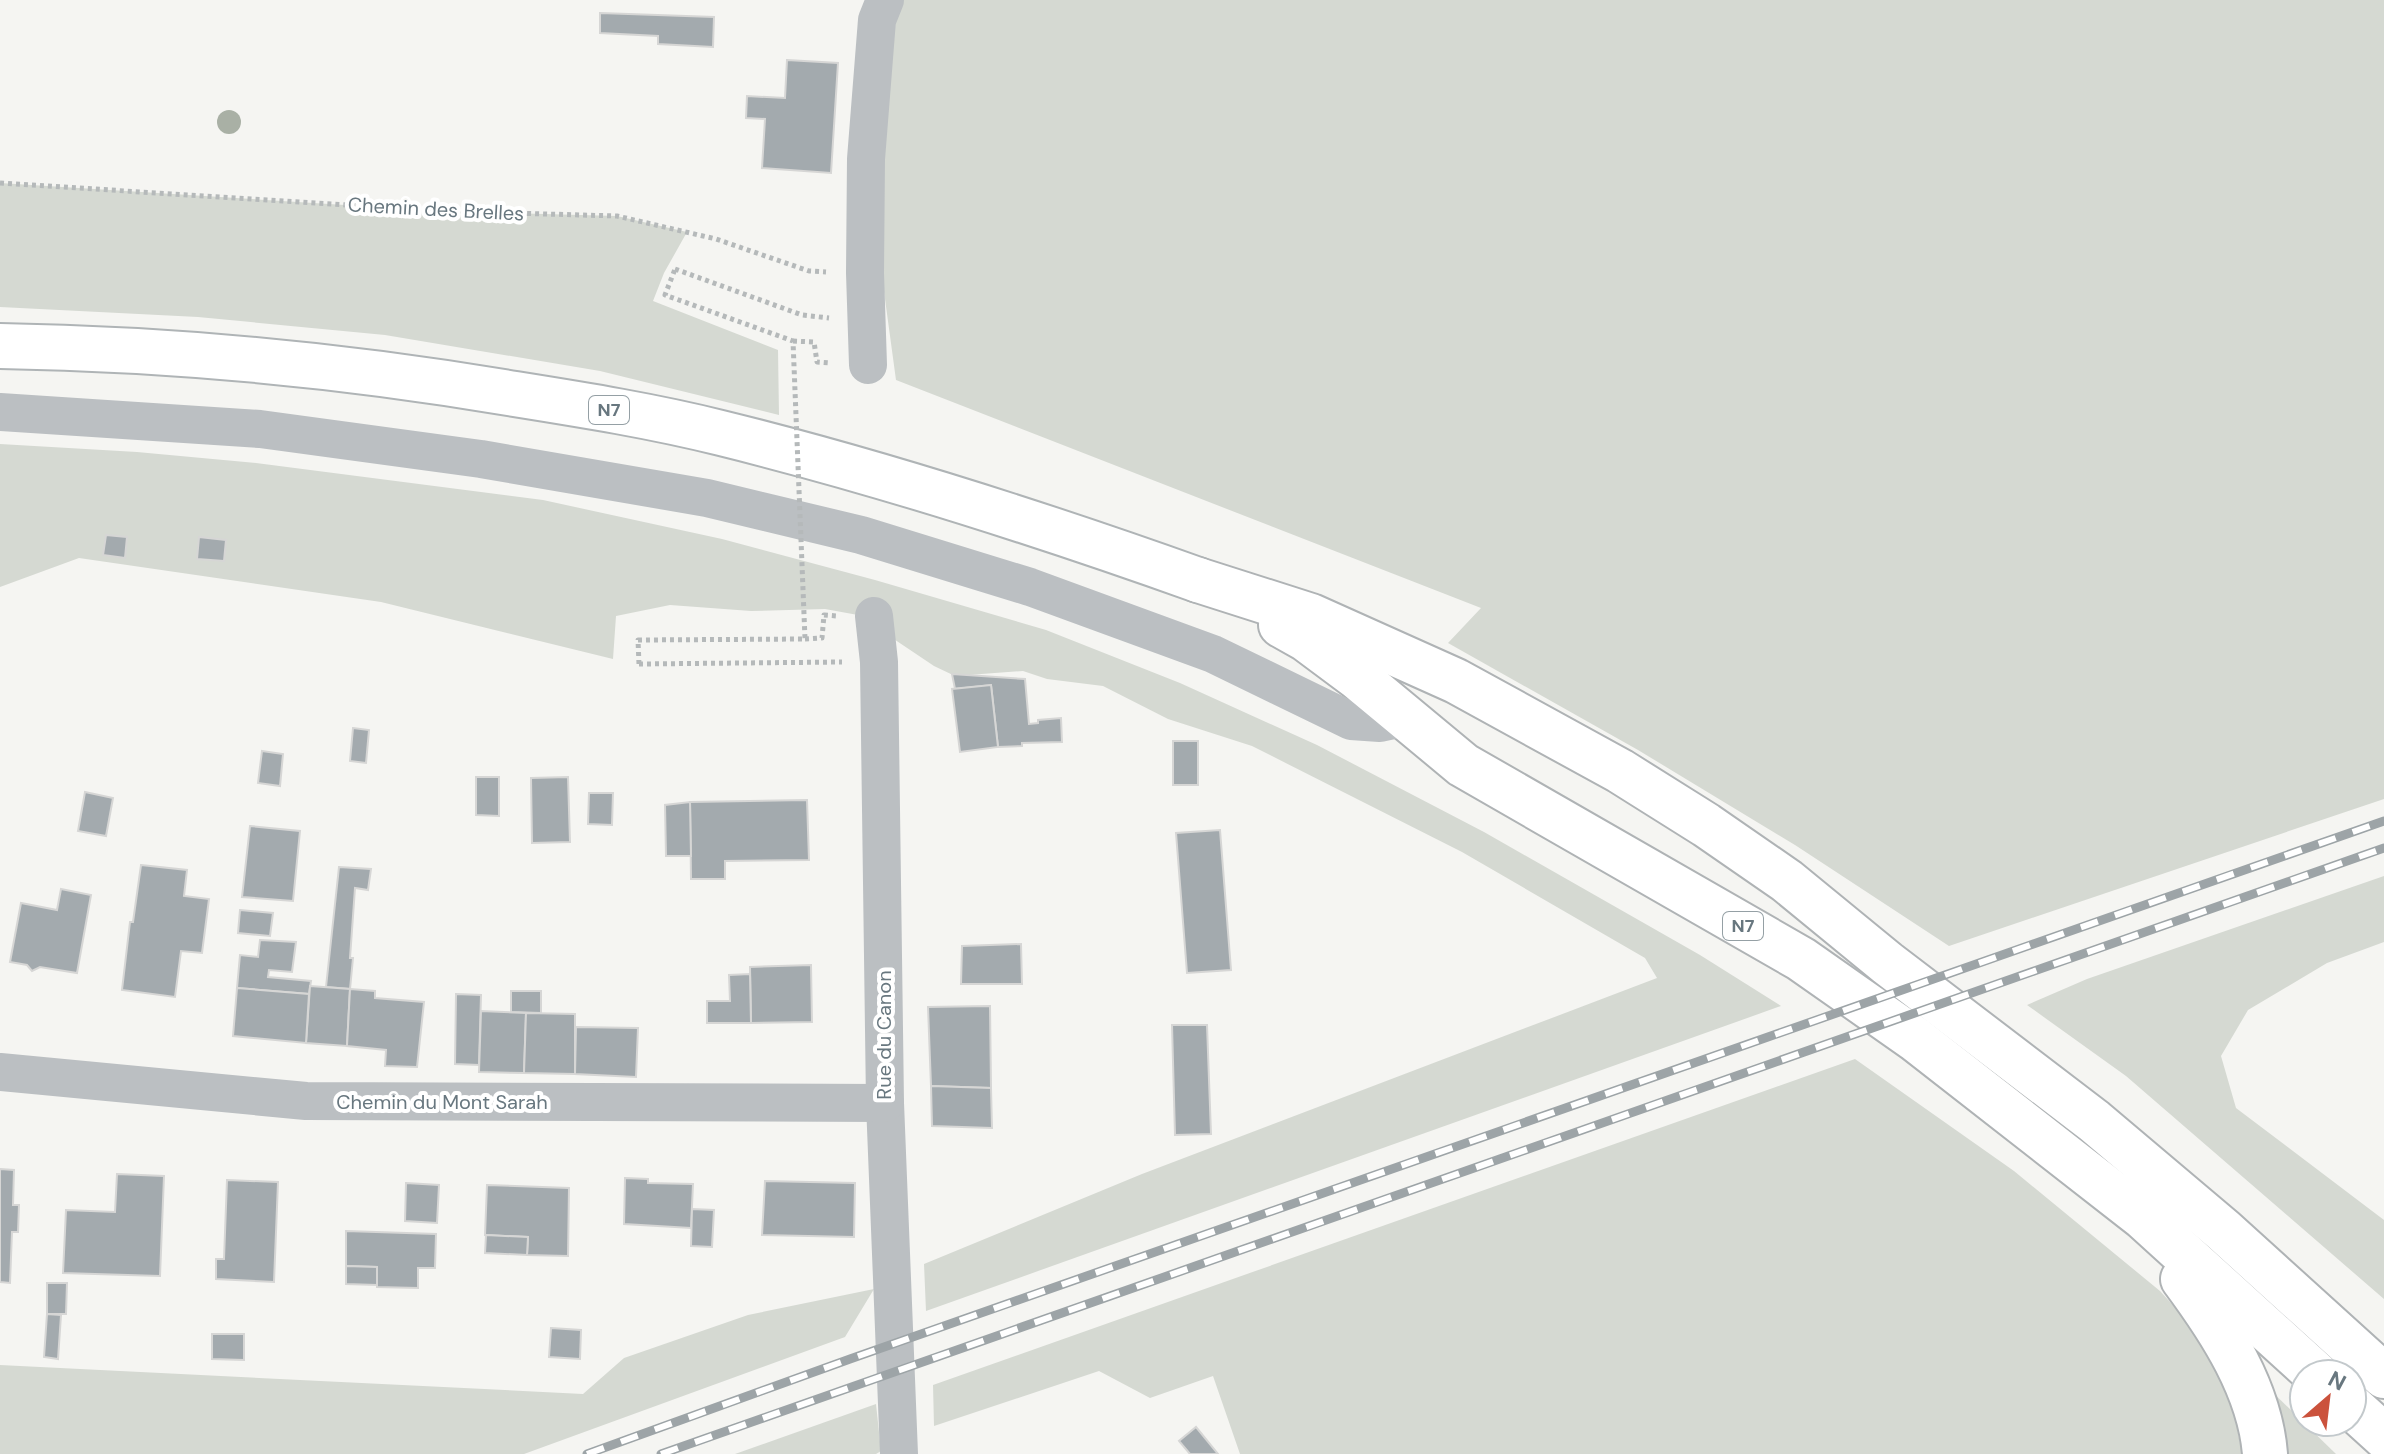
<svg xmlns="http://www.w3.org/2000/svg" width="2384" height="1454" viewBox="0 0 2384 1454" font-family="'DM Sans',sans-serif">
  <rect width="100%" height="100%" fill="#f5f5f2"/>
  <g fill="#d5d9d2">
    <path d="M876 0H2384V799L1949 946 1795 845 1638 750 1448 643 1481 608 896 380 866 159Z"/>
    <path d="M0 183 440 211 617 216 687 232 664 273 653 301 778 350 779 415 600 371 385 335 198 317 0 307Z"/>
    <path d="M0 444 137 452 256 463 543 500 722 539 875 580 1046 630 1180 683 1317 745 1484 832 1700 955 1781 1006 926 1311 924 1264 1142 1174 1657 978 1645 958 1462 852 1252 746 1168 719 1103 686 1047 679 1023 671 955 676 934 666 858 615 825 609 751 611 670 605 616 616 613 659 381 602 79 558 0 587Z"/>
    <path d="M2384 876V942L2327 963 2248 1010 2221 1056 2236 1108 2384 1220V1299L2126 1076 2027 1005 2087 979Z"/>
    <path d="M1855 1059 2014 1171 2160 1291 2201 1336 2234 1412 2242 1454H1240L1213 1376 1150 1398 1099 1371 934 1426 933 1385Z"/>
    <path d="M874 1289 845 1337 524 1454H0V1365L583 1394 624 1358 748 1315Z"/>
    <path d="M2263 1383 2336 1454H2281Z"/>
    <path d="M876 1404 881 1451 876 1454H735Z"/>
  </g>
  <g fill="#a3aaae" stroke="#d6d6d5" stroke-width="2">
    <path d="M600 13 714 17 713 47 658 44V36L600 33Z"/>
    <path d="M787 60 838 63 831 173 762 168 765 119 746 118 747 96 785 98Z"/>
    <path d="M106 535 127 537 125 558 103 555Z"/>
    <path d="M199 537 226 540 224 561 197 559Z"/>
    <path d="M952 674 1025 679 1029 724 1038 723V720L1061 718 1062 742 1022 743V746L998 747 991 685 955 689Z"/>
    <path d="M991 685 998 747 960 752 952 689Z"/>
    <path d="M353 728 369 730 366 763 350 761Z"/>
    <rect x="1173" y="741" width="25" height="44"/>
    <path d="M262 751 283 754 280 786 258 783Z"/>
    <path d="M476 777H499V816L476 815Z"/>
    <path d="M568 777 570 842 532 843 531 778Z"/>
    <path d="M85 792 113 798 106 836 78 831Z"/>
    <path d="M589 793H613L612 825 588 824Z"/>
    <path d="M807 800 809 860 725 861V879H691L690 802Z"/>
    <path d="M690 802 691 856H666L665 805Z"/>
    <path d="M250 826 300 831 293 901 242 897Z"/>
    <path d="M1220 830 1231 970 1187 973 1176 833Z"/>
    <path d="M141 865 187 870 184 896 209 899 202 953 181 951 175 997 122 990 130 922H133Z"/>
    <path d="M339 867 371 869 368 890 355 888 350 958H353L350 989 326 987Z"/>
    <path d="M61 889 91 895 77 973 40 967 32 971 27 965 10 962 21 903 57 910Z"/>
    <path d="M240 910 273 913 270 936 238 933Z"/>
    <path d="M260 940 296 942 292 972 269 970 268 977 311 981 309 994 237 988 240 955 258 957Z"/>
    <path d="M1021 944 1022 984H961L962 946Z"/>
    <path d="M811 965 812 1022 751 1023 750 967Z"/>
    <path d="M750 974 751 1023H707V1001H730L729 975Z"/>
    <path d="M310 986 350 989 347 1046 306 1043Z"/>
    <path d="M237 988 309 994 306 1043 233 1036Z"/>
    <path d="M350 989 375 991V998L424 1002 417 1067 385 1066 386 1050 347 1046Z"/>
    <path d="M511 991H541V1013L511 1012Z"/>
    <path d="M456 994 481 995 479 1065 455 1064Z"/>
    <path d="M990 1006 991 1088 931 1086 928 1007Z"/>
    <path d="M481 1011 526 1013 524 1073 479 1072Z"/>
    <path d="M526 1013 575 1014V1074L524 1073Z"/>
    <path d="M1172 1025H1207L1211 1134 1175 1135Z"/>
    <path d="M576 1027 638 1028 636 1077 575 1074Z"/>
    <path d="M931 1086 991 1088 992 1128 932 1126Z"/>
    <path d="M0 1169 14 1170 13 1205H19L18 1232H12L10 1283 0 1282Z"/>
    <path d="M117 1174 164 1176 160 1276 63 1273 66 1210 115 1212Z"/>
    <path d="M625 1178 648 1179V1183L693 1184 691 1228 624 1224Z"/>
    <path d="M227 1180 278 1182 274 1282 216 1279V1259H224Z"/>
    <path d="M765 1181 855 1183 854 1237 762 1235Z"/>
    <path d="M406 1183 439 1185 437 1223 405 1221Z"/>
    <path d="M487 1185 569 1188 568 1256 527 1255 528 1237 485 1235Z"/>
    <path d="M692 1209 714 1210 712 1247 691 1246Z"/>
    <path d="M346 1231 436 1234 435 1268H418V1288L377 1287V1267L346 1266Z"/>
    <path d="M486 1235 528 1237 527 1255 485 1253Z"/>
    <path d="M346 1266 377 1267V1285L346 1284Z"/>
    <path d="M47 1283H67L66 1314H47Z"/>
    <path d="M47 1314 61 1315 58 1359 44 1357Z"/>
    <path d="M551 1328 581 1330 580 1359 549 1357Z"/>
    <path d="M212 1334H244V1360L212 1359Z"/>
    <path d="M1196 1427 1218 1454H1190L1179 1441Z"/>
  </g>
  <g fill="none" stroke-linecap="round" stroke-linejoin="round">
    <defs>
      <path id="primary" d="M0 346C173 349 345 365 515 394 584 405 653 416 721 433 883 473 1041 524 1198 580"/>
      <g id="trunk">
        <path d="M1198 580 1311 616 1456 681 1620 771 1706 825 1787 881 1887 963 2094 1121 2223 1230 2384 1376"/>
        <path d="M1281 625 1306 639 1357 677 1463 765 1801 959 1915 1039 2143 1217 2316 1374"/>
        <path d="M2183 1279C2221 1330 2260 1390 2265 1454"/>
        <path d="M2352 1407 2384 1436"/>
      </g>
    </defs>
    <use href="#primary" stroke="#afb4b6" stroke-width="48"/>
    <use href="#trunk" stroke="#afb3b5" stroke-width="48"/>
    <g stroke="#b5b9ba" stroke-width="5" stroke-dasharray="4 4" stroke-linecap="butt">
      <path d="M0 183 440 211 617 216 716 239 809 271 826 272"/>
      <path d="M675 269 802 315 829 318"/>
      <path d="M793 341 814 342 817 362 830 363"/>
      <path d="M805 639 822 638 824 615 837 616"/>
      <path d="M639 664 842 662"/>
    </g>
    <g stroke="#bbbfc2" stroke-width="38">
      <path d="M868 365 865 273 866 159 877 20 885 0"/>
      <path d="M0 412 260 429 481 459 707 498 861 535 1030 587 1213 654 1351 721 1380 723 1403 718"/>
      <path d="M874 616 879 662 885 1103 899 1454"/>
      <path d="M0 1072 306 1101 885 1103"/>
    </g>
    <use href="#primary" stroke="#fff" stroke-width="44"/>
    <use href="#trunk" stroke="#fff" stroke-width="44"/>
    <defs>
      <g id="rail">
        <path d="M587 1454 850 1359 2384 821"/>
        <path d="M661 1454 2384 848"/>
      </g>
    </defs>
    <use href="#rail" stroke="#9da4a7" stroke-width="9"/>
    <use href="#rail" stroke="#fff" stroke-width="6" stroke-dasharray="18" stroke-linecap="butt"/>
    <path stroke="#b5b9ba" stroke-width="5" stroke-dasharray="4 4" stroke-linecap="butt" d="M639 664 638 640 805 639 793 341 665 295 675 269"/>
  </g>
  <circle fill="#a9b0a5" cx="229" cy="122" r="12"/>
  <g text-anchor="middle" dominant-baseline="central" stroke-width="8" stroke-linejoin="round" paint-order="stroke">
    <g fill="#fff" stroke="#95a0a5" stroke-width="2">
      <rect x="589" y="396" width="40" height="28" rx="6"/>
      <rect x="1723" y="912" width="40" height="28" rx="6"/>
    </g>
    <g font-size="18" font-weight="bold" fill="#68777f">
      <text x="609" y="410">N7</text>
      <text x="1743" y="926">N7</text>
    </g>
    <g font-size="20" fill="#68777f" stroke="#fff">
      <text transform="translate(436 209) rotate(3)">Chemin des Brelles</text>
      <text transform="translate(884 1035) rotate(-90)">Rue du Canon</text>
      <text x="442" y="1102">Chemin du Mont Sarah</text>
    </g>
  </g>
  <g transform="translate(2328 1398) rotate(28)"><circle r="38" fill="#ffffff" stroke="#c3c9cc" stroke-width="2"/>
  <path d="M0-6L14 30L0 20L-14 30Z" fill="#cb523c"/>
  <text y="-12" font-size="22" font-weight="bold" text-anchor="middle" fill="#68777f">N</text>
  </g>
</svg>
